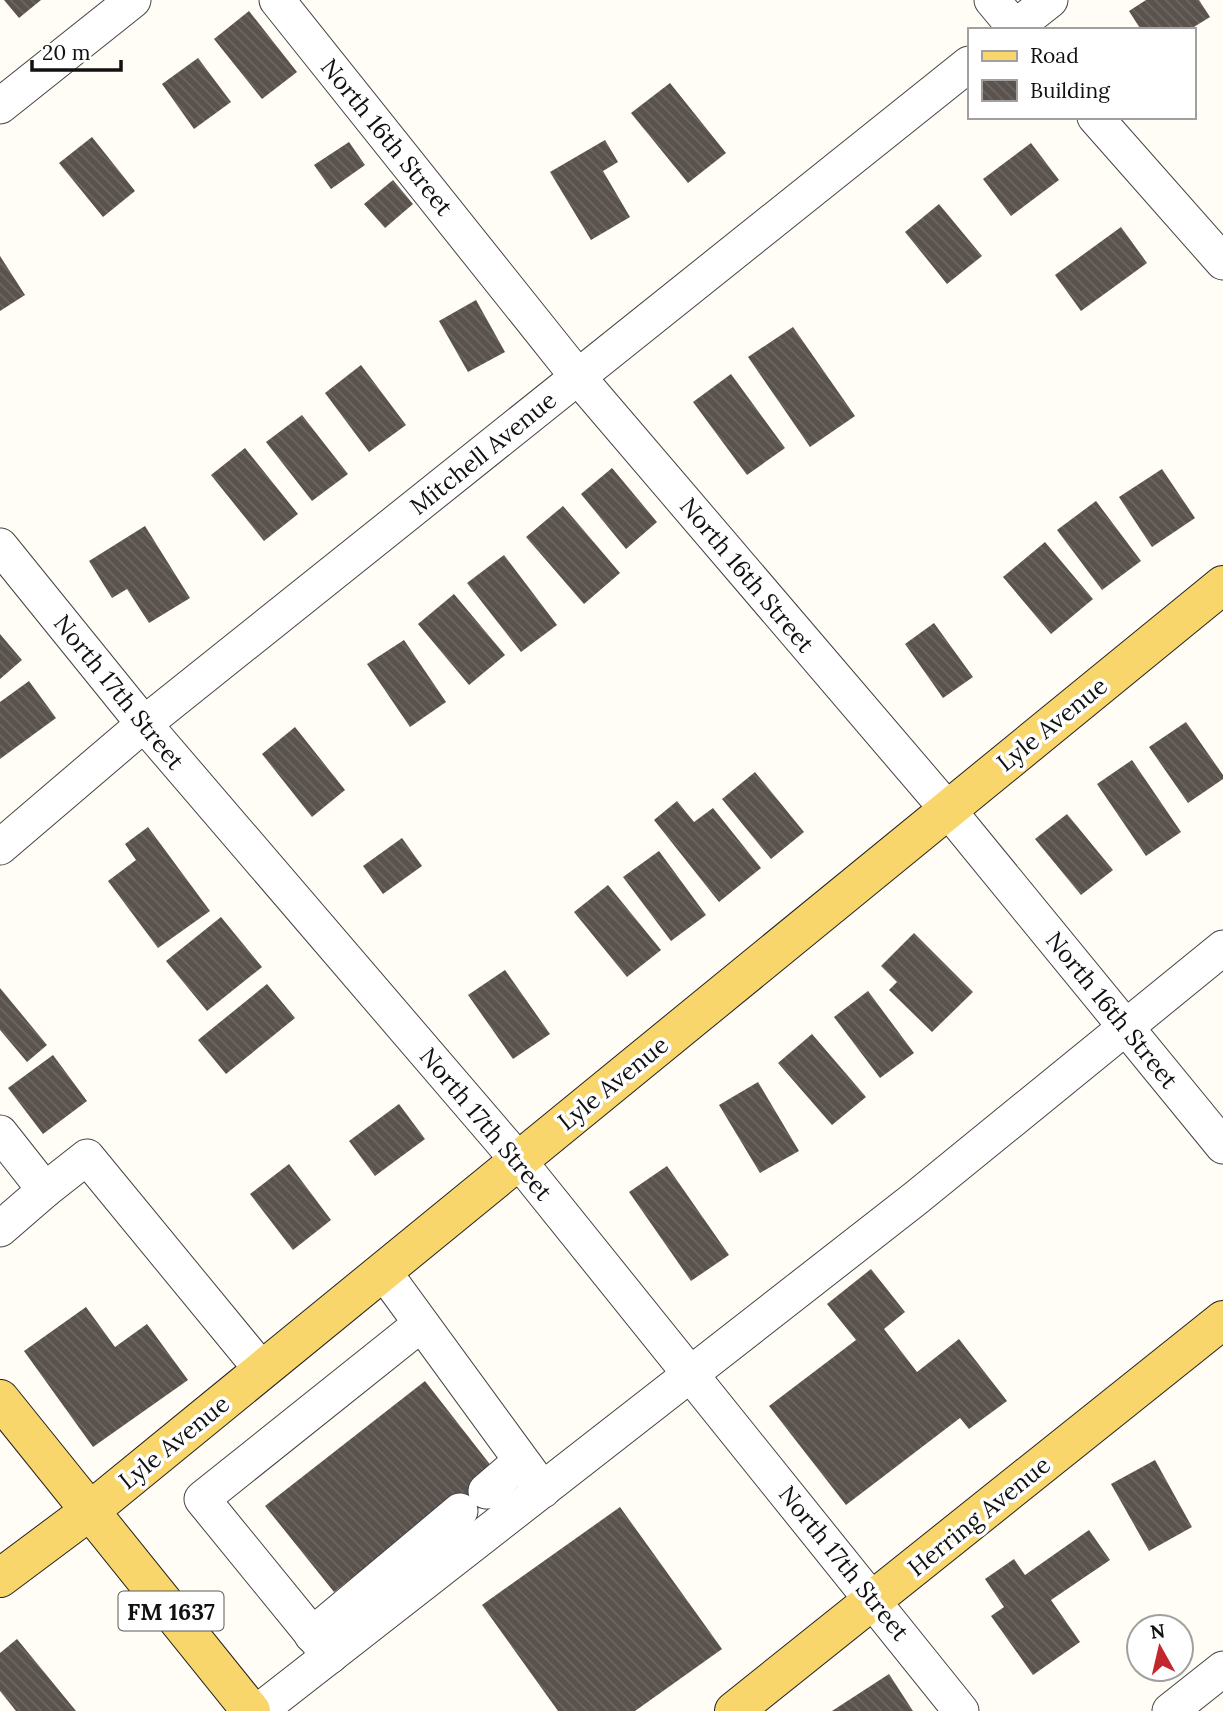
<svg xmlns="http://www.w3.org/2000/svg" width="1223" height="1711" viewBox="0 0 1223 1711" font-family="Lora,serif">
  <defs>
    <pattern id="building-back-hatch" width="6" height="6" patternUnits="userSpaceOnUse" patternTransform="scale(1.75)"><rect width="6" height="6" fill="#5a524d"/><path d="M-1 5l2 2M0 0l6 6M5-1l2 2" fill="none" stroke="#6d6662"/></pattern>
  </defs>
  <rect width="100%" height="100%" fill="#fffdf5"/>
  <g fill="url(#building-back-hatch)">
    <path d="M4 0H41L19 18Z"/>
    <path d="M1146 0H1199L1210 17 1189 30H1141L1129 11Z"/>
    <path d="M249 11 297 72 262 99 214 39Z"/>
    <path d="M198 58 231 102 194 129 162 84Z"/>
    <path d="M670 83 726 153 688 183 631 113Z"/>
    <path d="M92 137 135 191 103 217 59 163Z"/>
    <path d="M605 140 618 162 603 171 630 217 591 240 550 172Z"/>
    <path d="M349 142 365 165 331 189 314 165Z"/>
    <path d="M1031 143 1059 180 1011 216 983 179Z"/>
    <path d="M393 180 413 204 385 228 364 204Z"/>
    <path d="M939 204 982 256 947 284 905 232Z"/>
    <path d="M1121 227 1147 263 1081 311 1055 275Z"/>
    <path d="M0 256 25 295 0 311Z"/>
    <path d="M476 300 505 352 468 372 439 321Z"/>
    <path d="M793 327 855 416 810 447 748 357Z"/>
    <path d="M361 365 406 425 369 452 325 393Z"/>
    <path d="M731 374 785 448 747 475 693 402Z"/>
    <path d="M302 415 348 474 312 501 266 442Z"/>
    <path d="M245 448 298 514 264 541 211 475Z"/>
    <path d="M612 468 657 522 626 549 581 494Z"/>
    <path d="M1162 469 1195 518 1152 547 1119 497Z"/>
    <path d="M1096 501 1141 561 1102 590 1057 530Z"/>
    <path d="M563 506 620 573 584 604 526 537Z"/>
    <path d="M145 526 190 598 149 623 127 589 112 598 89 561Z"/>
    <path d="M1045 542 1093 599 1051 634 1003 577Z"/>
    <path d="M504 555 557 625 521 652 467 583Z"/>
    <path d="M454 594 505 655 469 685 418 624Z"/>
    <path d="M934 623 973 677 943 698 905 644Z"/>
    <path d="M0 634 22 660 0 679Z"/>
    <path d="M404 640 446 702 410 727 367 664Z"/>
    <path d="M29 681 56 718 0 759V702Z"/>
    <path d="M1186 722 1223 775V779L1188 803 1149 747Z"/>
    <path d="M295 727 345 790 312 817 262 754Z"/>
    <path d="M1132 760 1181 832 1146 856 1097 784Z"/>
    <path d="M755 772 804 832 771 859 722 799Z"/>
    <path d="M677 801 694 822 713 808 761 868 719 902 654 820Z"/>
    <path d="M1067 814 1113 870 1081 895 1035 839Z"/>
    <path d="M148 827 210 911 158 948 108 881 136 860 125 844Z"/>
    <path d="M402 838 422 866 383 894 363 866Z"/>
    <path d="M659 851 706 915 671 941 623 877Z"/>
    <path d="M608 885 661 950 627 977 574 912Z"/>
    <path d="M221 917 262 967 207 1011 166 961Z"/>
    <path d="M914 933 973 992 932 1032 889 990 897 982 881 966Z"/>
    <path d="M505 970 550 1034 513 1059 468 995Z"/>
    <path d="M267 984 295 1018 226 1074 198 1040Z"/>
    <path d="M0 988 47 1045 27 1062 0 1030Z"/>
    <path d="M868 991 914 1053 880 1078 834 1017Z"/>
    <path d="M812 1034 866 1097 832 1125 778 1063Z"/>
    <path d="M53 1055 87 1101 43 1134 8 1088Z"/>
    <path d="M758 1082 799 1151 760 1173 719 1105Z"/>
    <path d="M399 1104 425 1139 375 1176 349 1141Z"/>
    <path d="M289 1164 331 1220 293 1250 250 1194Z"/>
    <path d="M667 1166 729 1255 691 1281 629 1192Z"/>
    <path d="M871 1269 905 1312 884 1329 917 1372 959 1339 1007 1401 969 1429 960 1418 846 1505 769 1406 856 1340 827 1304Z"/>
    <path d="M86 1307 115 1347 147 1324 188 1380 93 1447 24 1351Z"/>
    <path d="M425 1381 492 1467V1498L466 1518 451 1500 334 1592 265 1506Z"/>
    <path d="M1155 1460 1192 1527 1149 1551 1111 1484Z"/>
    <path d="M620 1507 722 1649 635 1711H558L482 1605Z"/>
    <path d="M1089 1530 1110 1560 1051 1600 1080 1642 1033 1675 991 1616 1004 1607 985 1579 1014 1559 1025 1575Z"/>
    <path d="M17 1639 76 1711H16L0 1691V1653Z"/>
    <path d="M889 1674 913 1711H832Z"/>
  </g>
  <g fill="none" stroke-linecap="round" stroke-linejoin="round">
    <defs>
      <g id="minor">
        <path d="M277 0 578 377 948 810 1223 1146"/>
        <path d="M992 0 1017 30"/>
        <path d="M1012 30 1050 0"/>
        <path d="M0 106 133 0"/>
        <path d="M1095 117 1223 262"/>
        <path d="M0 546 144 724 518 1160 961 1711"/>
        <path d="M0 847 144 724 969 64"/>
        <path d="M0 1133 45 1190 87 1157 262 1370"/>
        <path d="M0 1229 45 1190"/>
        <path d="M383 1271 543 1490"/>
        <path d="M486 1491 521 1461"/>
        <path d="M312 1635 460 1511"/>
        <path d="M330 1656 202 1499 421 1324"/>
        <path d="M259 1711 916 1198 1223 948"/>
        <path d="M1170 1711 1223 1669"/>
      </g>
      <g id="major">
        <path d="M0 1399 251 1711"/>
        <path d="M0 1578 91 1510 1223 585"/>
        <path d="M734 1711 1223 1320"/>
      </g>
    </defs>
    <use href="#minor" stroke="#444" stroke-width="37"/>
    <use href="#major" stroke="#222" stroke-width="40"/>
    <use href="#minor" stroke="#fff" stroke-width="35"/>
    <use href="#major" stroke="#f9d66b" stroke-width="38"/>
  </g>
  <g text-anchor="middle" dominant-baseline="central" stroke-width="7" stroke-linejoin="round" paint-order="stroke">
    <rect fill="#fff" stroke="#585858" stroke-width="2" x="118.5" y="1591.5" width="105" height="39" rx="5"/>
    <g font-size="23" font-weight="bold" fill="#111">
      <text x="171" y="1611">FM 1637</text>
    </g>
    <g font-size="24" fill="#111" stroke="#fff">
      <text transform="translate(387 137) rotate(51)">North 16th Street</text>
      <text transform="translate(483 453) rotate(-39)">Mitchell Avenue</text>
      <text transform="translate(747 575) rotate(50)">North 16th Street</text>
      <text transform="translate(119 692) rotate(51)">North 17th Street</text>
      <text transform="translate(1052 724) rotate(-39)">Lyle Avenue</text>
      <text transform="translate(1112 1010) rotate(51)">North 16th Street</text>
      <text transform="translate(613 1083) rotate(-39)">Lyle Avenue</text>
      <text transform="translate(486 1124) rotate(50)">North 17th Street</text>
      <text transform="translate(174 1442) rotate(-39)">Lyle Avenue</text>
      <text transform="translate(979 1516) rotate(-39)">Herring Avenue</text>
      <text transform="translate(844 1563) rotate(51)">North 17th Street</text>
    </g>
  </g>
  <rect x="968" y="28" width="228" height="91" fill="#ffffff" stroke="#a0a0a0" stroke-width="2"/>
  <rect x="982" y="51" width="35" height="10" fill="#f9d66b" stroke="#a0a0a0" stroke-width="2"/>
  <text x="1030" y="63" font-size="21" fill="#111111">Road</text>
  <rect x="982" y="80" width="35" height="21" fill="url(#building-back-hatch)" stroke="#a0a0a0" stroke-width="2"/>
  <text x="1030" y="98" font-size="21" fill="#111111">Building</text>
  <g transform="translate(1160 1648) rotate(352)"><circle r="33" fill="#ffffff" stroke="#a0a0a0" stroke-width="2"/>
  <path d="M0-5L12 26L0 18L-12 26Z" fill="#c4262e"/>
  <text y="-10" font-size="19" font-weight="bold" text-anchor="middle" fill="#111111">N</text>
  </g>
  <path d="M32 60v10h89v-10" fill="none" stroke="#111111" stroke-width="3.5"/>
  <text x="42" y="60" font-size="21" fill="#111111" stroke="#ffffff" stroke-width="5" paint-order="stroke">20 m</text>
</svg>
